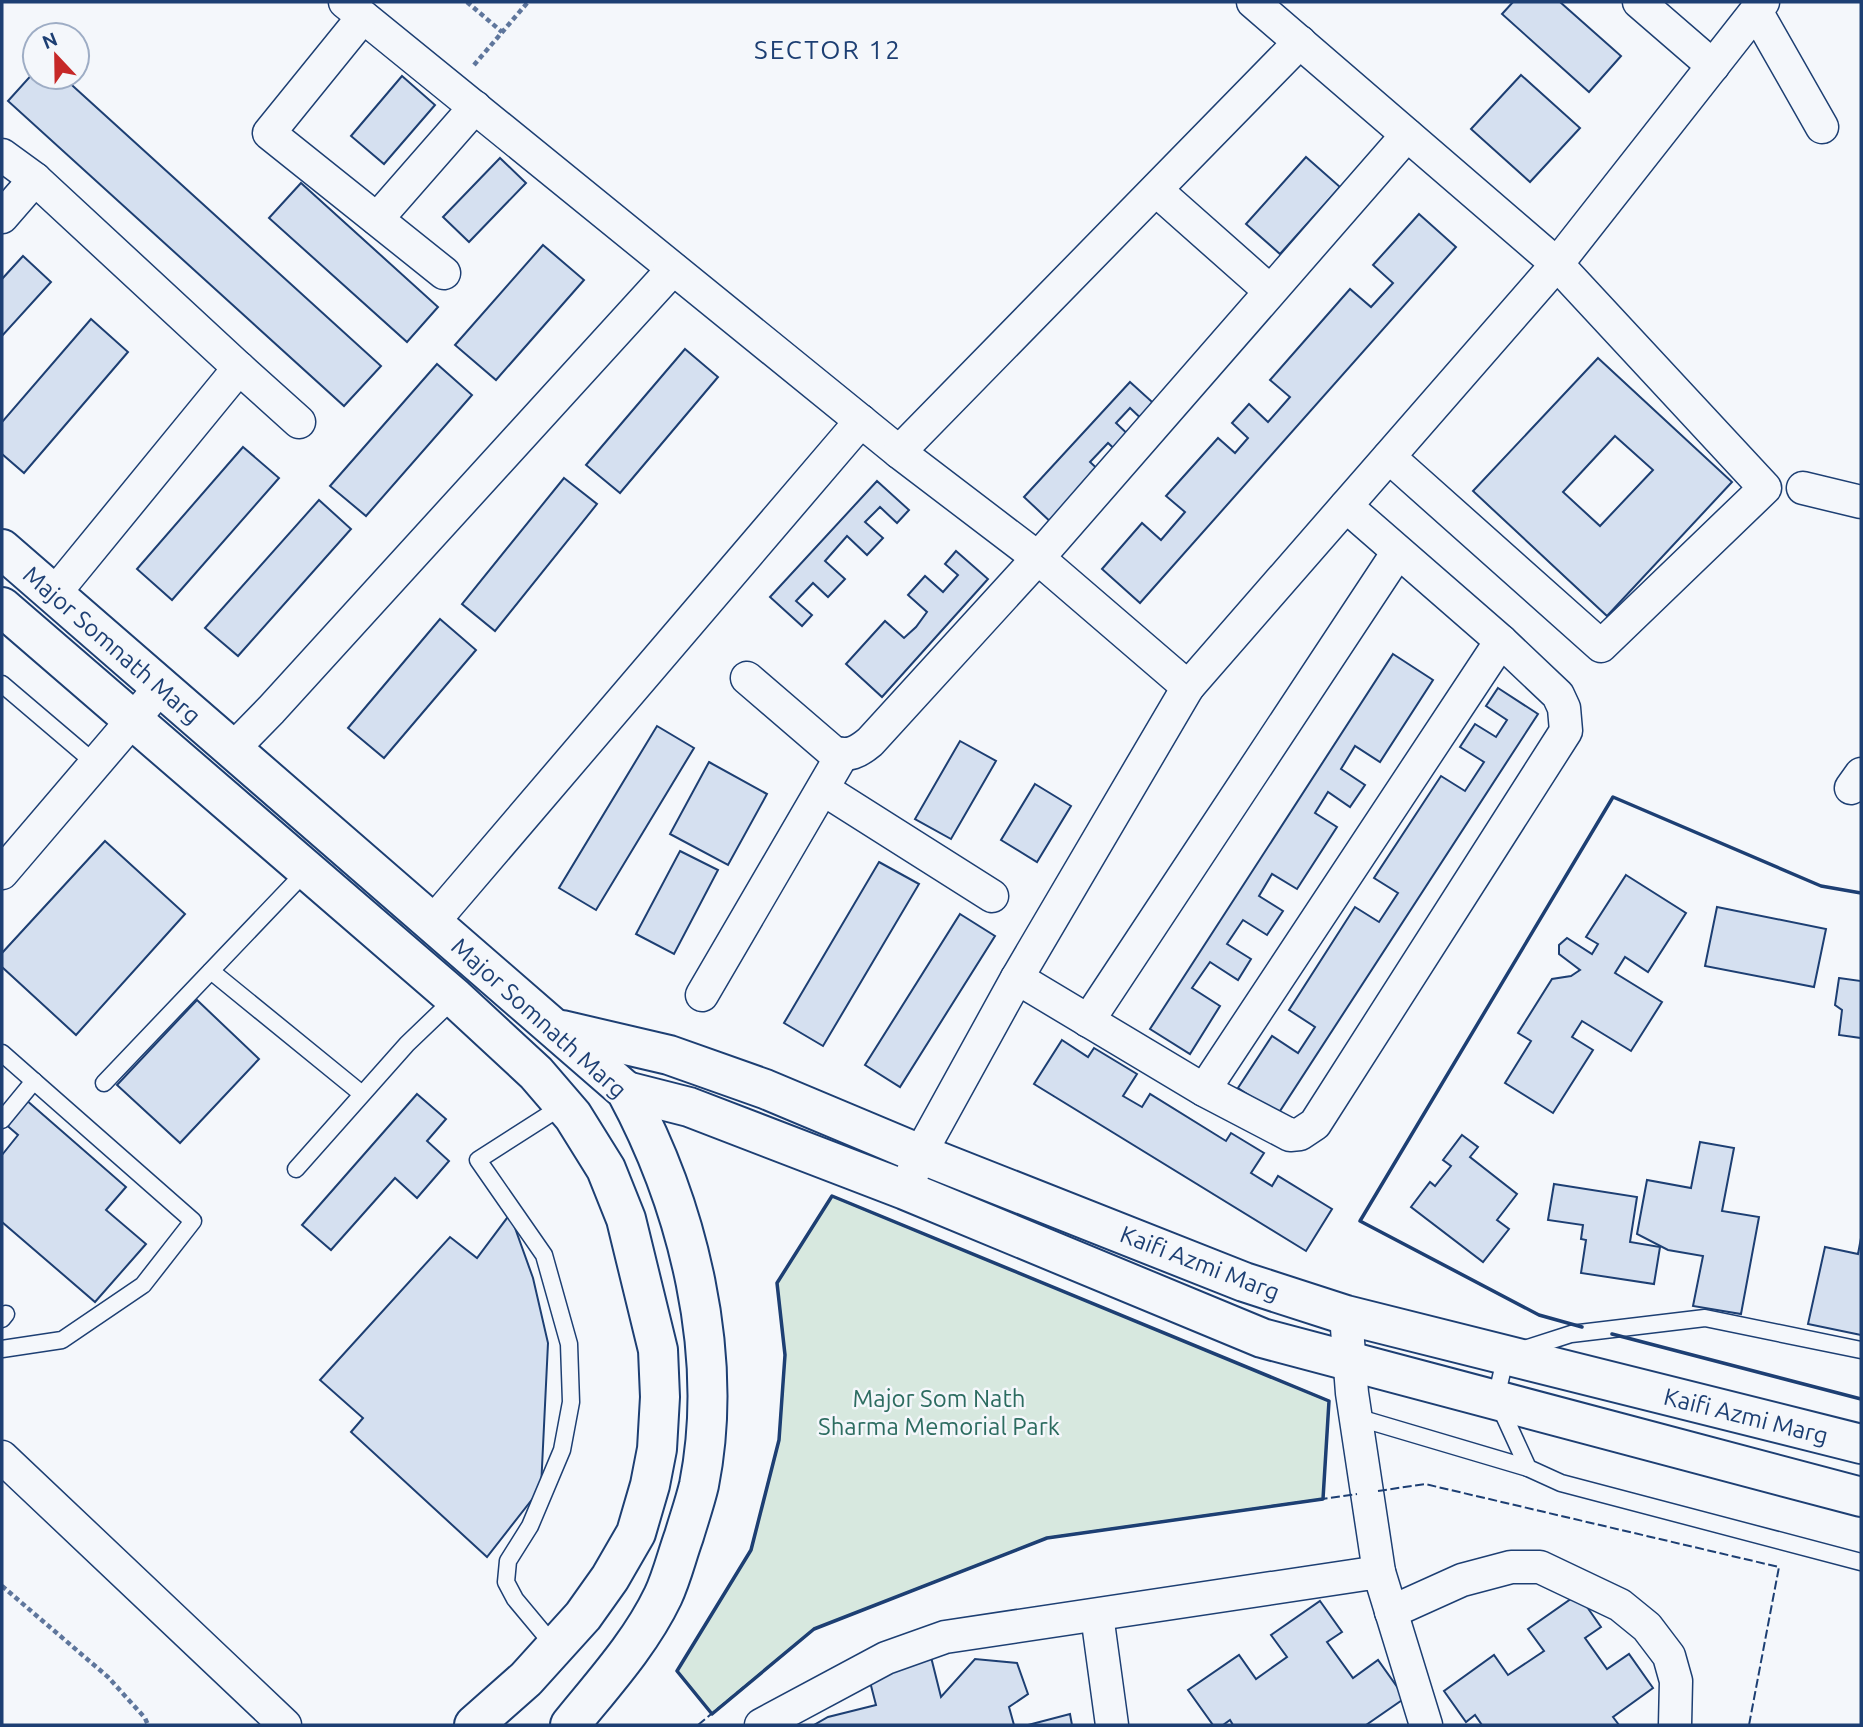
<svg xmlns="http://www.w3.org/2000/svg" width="1863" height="1727" viewBox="0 0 1863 1727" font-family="Ubuntu,sans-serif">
  <rect width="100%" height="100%" fill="#f4f7fb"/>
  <path fill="#d7e8df" stroke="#687fa3" stroke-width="2" d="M832 1196 1329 1401 1323 1499 1047 1538 814 1629 712 1714 677 1671 751 1550 779 1440 785 1355 777 1283Z"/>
  <g fill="#d5e0f0" stroke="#1d3f73" stroke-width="2" fill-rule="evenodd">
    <path d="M1513 2H1560L1621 56 1589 92 1502 14Z"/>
    <path d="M35 71V77H63L381 366 344 406 8 101Z"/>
    <path d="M1521 75 1580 128 1530 182 1471 129Z"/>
    <path d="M402 76 435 105 384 164 351 136Z"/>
    <path d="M1306 157 1340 187 1280 254 1246 224Z"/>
    <path d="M500 158 526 183 469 242 443 217Z"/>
    <path d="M301 183 438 307 407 342 269 218Z"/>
    <path d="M1419 214 1456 247 1140 603 1102 569 1142 523 1161 540 1185 512 1166 496 1218 438 1235 453 1248 438 1232 423 1249 404 1268 422 1290 397 1270 380 1350 289 1371 307 1393 283 1373 265Z"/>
    <path d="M543 245 584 280 496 380 455 345Z"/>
    <path d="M23 256 51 282 2 336V279Z"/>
    <path d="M91 319 128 352 24 473 2 454V422Z"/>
    <path d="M685 349 718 377 620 493 586 465Z"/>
    <path d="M1598 358 1732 482 1607 616 1473 491ZM1615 436 1653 470 1600 526 1563 492Z"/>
    <path d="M437 364 472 395 366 516 330 486Z"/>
    <path d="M1130 382 1161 410 1148 425 1130 408 1116 423 1134 440 1120 454 1108 443 1090 462 1103 474 1054 525 1024 497Z"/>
    <path d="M243 447 279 478 172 600 137 569Z"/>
    <path d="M564 478 597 504 495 631 462 604Z"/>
    <path d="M877 481 909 510 897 523 880 507 865 522 883 538 867 555 847 536 825 561 845 579 828 597 813 583 796 601 812 615 802 626 770 597Z"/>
    <path d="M319 500 351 529 238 656 205 628Z"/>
    <path d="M956 551 988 579 882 697 846 664 885 621 904 638 916 627 927 612 908 595 925 576 943 592 958 575 945 564Z"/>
    <path d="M440 619 476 650 384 758 348 728Z"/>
    <path d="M1393 654 1433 680 1380 762 1355 746 1341 769 1365 785 1350 807 1328 792 1315 813 1337 827 1297 889 1272 874 1259 896 1283 911 1267 935 1243 920 1227 944 1251 959 1238 980 1210 962 1192 988 1220 1006 1190 1054 1150 1029Z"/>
    <path d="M1498 688 1538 714 1278 1114 1238 1088 1272 1036 1298 1053 1315 1027 1289 1010 1355 907 1379 922 1398 893 1374 878 1441 776 1465 791 1484 762 1460 747 1475 724 1496 737 1507 720 1486 706Z"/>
    <path d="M657 726 694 748 596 910 559 888Z"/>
    <path d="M960 741 996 761 951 839 915 819Z"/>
    <path d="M709 762 767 794 728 865 670 834Z"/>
    <path d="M1035 784 1071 806 1037 862 1001 840Z"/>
    <path d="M105 841 185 914 76 1035 2 967V953Z"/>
    <path d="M680 851 718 870 674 954 636 934Z"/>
    <path d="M879 862 919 884 823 1046 784 1023Z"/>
    <path d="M1626 875 1686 913 1648 972 1625 957 1615 973 1662 1002 1631 1051 1582 1021 1572 1037 1593 1050 1553 1113 1505 1083 1531 1041 1518 1033 1552 979 1571 976 1580 970 1559 954V945L1567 938 1592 954 1598 944 1586 937Z"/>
    <path d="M1717 907 1826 929 1814 987 1705 966Z"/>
    <path d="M960 914 995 936 900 1087 865 1065Z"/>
    <path d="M1839 978 1861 981V1038L1839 1035 1842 1010 1835 1005Z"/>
    <path d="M197 1000 259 1059 180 1143 117 1085Z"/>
    <path d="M1062 1040 1088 1057 1094 1048 1137 1074 1123 1096 1142 1107 1150 1094 1226 1141 1231 1133 1264 1153 1251 1173 1272 1186 1278 1176 1332 1209 1306 1251 1034 1084Z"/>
    <path d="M417 1094 446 1119 427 1141 449 1161 417 1198 395 1178 331 1250 302 1225Z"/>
    <path d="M25 1099 126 1187 106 1210 146 1244 95 1302 2 1222V1155L18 1135 4 1123Z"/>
    <path d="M1462 1135 1478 1147 1470 1157 1517 1194 1497 1220 1509 1229 1483 1262 1411 1207 1430 1182 1435 1186 1451 1166 1443 1160Z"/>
    <path d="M1700 1142 1734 1148 1722 1211 1759 1217 1741 1314 1693 1306 1703 1256 1668 1250 1637 1234 1647 1180 1691 1188Z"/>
    <path d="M1554 1184 1637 1197 1630 1242 1660 1247 1654 1284 1581 1273 1586 1240 1581 1239 1583 1225 1548 1220Z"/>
    <path d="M510 1214 533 1278 548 1343 541 1488 487 1557 351 1432 363 1418 320 1380 450 1237 477 1258Z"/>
    <path d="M1861 1238V1335L1808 1324 1825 1247 1858 1254Z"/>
    <path d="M1578 1594 1601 1627 1585 1638 1607 1669 1629 1654 1653 1688 1613 1717 1619 1725H1482L1475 1715 1466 1722 1444 1691 1494 1655 1508 1675 1544 1651 1528 1629Z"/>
    <path d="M1320 1601 1342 1632 1327 1642 1353 1678 1378 1660 1405 1698 1366 1725H1233L1230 1720 1223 1725H1213L1188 1690 1239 1655 1256 1679 1287 1657 1271 1635Z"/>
    <path d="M931 1657 941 1697 975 1659 1017 1663 1028 1694 1009 1707 1014 1725H814L828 1717 876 1705 868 1674Z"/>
    <path d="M1070 1714 1072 1725H1028Z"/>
  </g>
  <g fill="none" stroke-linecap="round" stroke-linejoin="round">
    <defs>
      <g id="lane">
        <path d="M2 684 96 764"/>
        <path d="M211 971 362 1094"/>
        <path d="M2 1053 193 1221 143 1285 62 1340 2 1349"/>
        <path d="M104 1083 308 869"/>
        <path d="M2 1120 34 1081"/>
        <path d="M296 1169 407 1044 455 998"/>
        <path d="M2 1319 6 1314"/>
        <path d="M1861 1350 1705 1318 1571 1334 1506 1355 1496 1398 1528 1468 1561 1483 1861 1562"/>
        <path d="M1356 1417 1528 1468"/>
        <path d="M555 1647 515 1599 506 1582 508 1561 530 1526 562 1450 571 1402 569 1344 544 1255 478 1160 564 1105"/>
      </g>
      <g id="street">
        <path d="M345 2 899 452 1038 558 1188 687"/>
        <path d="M1253 2 1557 264 1765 488 1601 646 1389 457"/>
        <path d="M1639 2 1713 66"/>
        <path d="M1756 11 1822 127"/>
        <path d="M363 17 269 133 444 273"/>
        <path d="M2 155 35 179"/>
        <path d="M1156 190 1270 291"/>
        <path d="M2 217 35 179 239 368"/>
        <path d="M377 219 475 107"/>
        <path d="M899 452 1300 42"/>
        <path d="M1803 488 1861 502"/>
        <path d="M54 594 239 368 299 422"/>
        <path d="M747 678 833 752C849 757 858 752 870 742L1038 558 1407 135"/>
        <path d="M233 749 271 710 673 269"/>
        <path d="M1851 788 1861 774"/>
        <path d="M823 789 992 896"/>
        <path d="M2 873 160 688"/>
        <path d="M433 922 861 421"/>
        <path d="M1017 978 1204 1090 1290 1135 1300 1134 1315 1124 1566 731 1564 708 1558 695 1501 641 1346 506"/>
        <path d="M702 995 842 755"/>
        <path d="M1088 1021 1398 552"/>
        <path d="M1204 1090 1501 641"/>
        <path d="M911 1177 920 1154 1017 978 1188 687 1557 264 1763 2"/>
        <path d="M1346 1315 1352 1393 1379 1572"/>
        <path d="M2 1457 285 1725"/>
        <path d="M1391 1612 1462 1580 1511 1567H1540L1620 1605 1647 1627 1669 1656 1676 1681 1675 1725"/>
        <path d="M1097 1615 1112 1725"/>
        <path d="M761 1725 886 1658 945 1637 1379 1572 1426 1725"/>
      </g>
      <g id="secondary">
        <path d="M2 549 626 1091C688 1206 725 1354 699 1485 695 1502 689 1519 684 1536 677 1555 672 1577 663 1596 640 1644 603 1684 570 1725"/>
        <path d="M2 607 455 998 536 1073 573 1116 606 1169 626 1219 658 1350 660 1397 657 1449 650 1485 636 1533 610 1578 583 1616 526 1679 474 1725"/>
        <path d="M562 1030 669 1055 765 1089 920 1154 1244 1282 1346 1315 1861 1444"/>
        <path d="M626 1091 689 1107 905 1190 1262 1338 1861 1497"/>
      </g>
    </defs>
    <use href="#lane" stroke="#1d3f73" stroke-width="19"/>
    <use href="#street" stroke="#1d3f73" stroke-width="35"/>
    <use href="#secondary" stroke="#1d3f73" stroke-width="42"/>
    <g stroke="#5e769c" stroke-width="4.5" stroke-dasharray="5 3.5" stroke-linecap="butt">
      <path d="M467 2 502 32"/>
      <path d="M474 65 528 2"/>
      <path d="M2 1586 108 1677 145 1718 148 1725"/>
    </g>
    <use href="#lane" stroke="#f4f7fb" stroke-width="16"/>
    <use href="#street" stroke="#f4f7fb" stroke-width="32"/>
    <use href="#secondary" stroke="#f4f7fb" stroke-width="38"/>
    <g stroke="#1d3f73" stroke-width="2" stroke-dasharray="9 3.5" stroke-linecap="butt">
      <path d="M1378 1491 1425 1484 1779 1567 1749 1725"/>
      <path d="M698 1725 814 1629 1047 1538 1357 1494"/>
    </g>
    <g stroke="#1d3f73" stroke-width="3.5">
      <path d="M832 1196 1329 1401 1323 1499 1047 1538 814 1629 712 1714 677 1671 751 1550 779 1440 785 1355 777 1283Z"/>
      <path d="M1582 1327 1539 1315 1360 1221 1613 797 1821 886 1861 893"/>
      <path d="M1612 1334 1861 1399"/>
    </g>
  </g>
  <g text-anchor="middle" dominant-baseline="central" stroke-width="5" stroke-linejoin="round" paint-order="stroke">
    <g font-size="24" fill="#1d3f73" stroke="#f4f7fb">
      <text transform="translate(112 645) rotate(41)">Major Somnath Marg</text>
      <text transform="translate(539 1018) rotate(42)">Major Somnath Marg</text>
      <text transform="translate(1200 1263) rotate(21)">Kaifi Azmi Marg</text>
      <text transform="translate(1746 1416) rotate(14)">Kaifi Azmi Marg</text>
    </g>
    <g font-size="24" fill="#2c6c60" stroke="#f4f7fb">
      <text x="939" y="1398">Major Som Nath<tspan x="939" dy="28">Sharma Memorial Park</tspan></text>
    </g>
    <g font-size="26" letter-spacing="2" fill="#1d3f73" stroke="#f4f7fb">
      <text x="828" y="49">SECTOR 12</text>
    </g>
  </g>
  <rect width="1863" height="1727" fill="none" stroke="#1d3f73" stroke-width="7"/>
  <g transform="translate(56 56) rotate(338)"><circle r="33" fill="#f4f7fb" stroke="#9eadc5" stroke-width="2"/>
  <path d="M0-5L12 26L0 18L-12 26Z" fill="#c62828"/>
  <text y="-10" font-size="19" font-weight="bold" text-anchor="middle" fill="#1d3f73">N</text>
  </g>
</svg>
